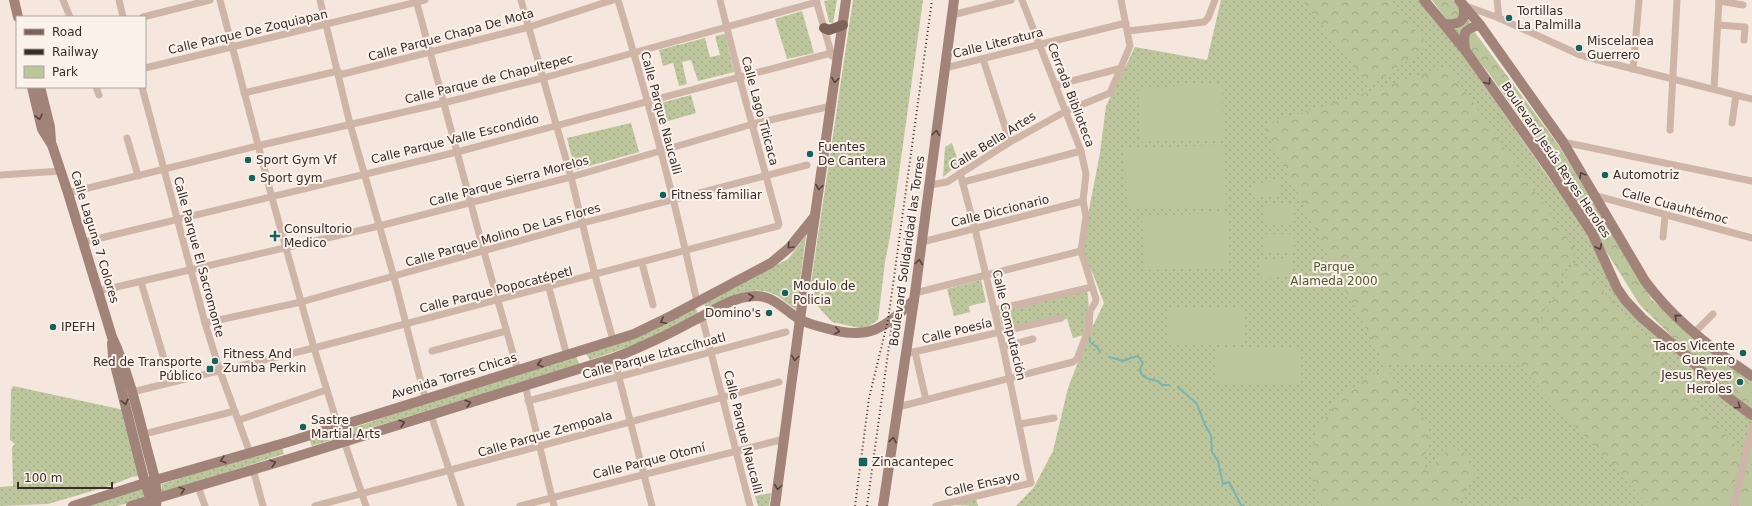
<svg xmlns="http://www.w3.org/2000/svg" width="1752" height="506" viewBox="0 0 1752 506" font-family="'DejaVu Sans',sans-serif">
  <defs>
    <pattern id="green-dots" width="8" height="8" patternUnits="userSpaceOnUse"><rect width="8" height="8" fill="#bcc59c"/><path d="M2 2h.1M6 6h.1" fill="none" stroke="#a2a986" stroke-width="1.8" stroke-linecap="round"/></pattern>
    <pattern id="forest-crowns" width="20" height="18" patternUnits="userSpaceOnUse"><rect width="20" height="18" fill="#bcc59c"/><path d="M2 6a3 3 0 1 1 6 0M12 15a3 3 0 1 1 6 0" fill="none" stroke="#a2a986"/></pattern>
  </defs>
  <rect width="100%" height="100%" fill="#f5e7de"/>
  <g fill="url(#green-dots)">
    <path d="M830 0H837L833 23 829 22 824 1Z"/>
    <path d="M853 0H923L891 231 885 262 878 320 864 329 832 322 815 303 811 283Z"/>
    <path d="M1221 0H1419L1451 39 1585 229 1623 303 1752 418V506H1016L1034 487 1053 451 1068 388 1088 336 1104 303 1093 274 1079 251 1082 246 1100 153 1106 106 1135 47 1207 60Z"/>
    <path d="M802 11 814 53 787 59 775 19Z"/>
    <path d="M725 34 734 72 698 81 691 60 682 62 687 84 679 86 673 63 663 66 659 50 705 38 710 57 720 55 715 36Z"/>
    <path d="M691 95 696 113 658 124 653 105Z"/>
    <path d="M631 123 639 152 575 170 567 138Z"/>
    <path d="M952 143 959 164 943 177 945 147Z"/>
    <path d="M806 236 796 310C789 305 783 299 776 295 753 283 726 297 706 309L704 303 788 259Z"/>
    <path d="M981 280 986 302 969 306 970 312 954 316 947 289Z"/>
    <path d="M1087 290C1090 306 1089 319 1084 335L1073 338 1067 319 1003 329 998 311Z"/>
    <path d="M695 307 698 313 654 338 590 360 586 354Z"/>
    <path d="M576 356 579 364 312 446 309 439 362 425 434 400Z"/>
    <path d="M13 386 124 410 139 476 132 477 109 486 48 504 0 506V487L13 486 12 447 15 444 10 440 11 390Z"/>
    <path d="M281 446 284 454 161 493 162 484Z"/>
    <path d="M145 487 150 497 117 506H86Z"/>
    <path d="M771 493 769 506H758L755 496Z"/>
    <path d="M976 499 978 506 952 505Z"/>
  </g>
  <g fill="url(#forest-crowns)">
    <path d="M1302 0H1390L1429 46 1370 86Z"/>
    <path d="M1432 0H1453L1468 15 1471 27 1559 146 1652 300 1752 381V410L1724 388 1640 305 1530 131 1488 72 1453 29Z"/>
    <path d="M1448 67 1576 251 1523 350 1577 260 1741 453 1730 506H1649L1516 362 1384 363 1327 254 1263 125Z"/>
    <path d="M1385 367 1428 424 1430 441 1422 466 1431 468 1451 447 1466 454 1475 476 1460 501 1461 506H1322L1311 474 1315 434 1340 396Z"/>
    <path d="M1752 441V506H1738Z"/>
    <path d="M1516 497 1537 506H1538H1506Z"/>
  </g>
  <g fill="#bcc59c">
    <path d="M1222 83 1223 139 1140 142 1138 89Z"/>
    <path d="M1225 145 1226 207H1127L1125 148Z"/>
    <path d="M1279 181 1281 196 1254 198 1252 184Z"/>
    <path d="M1294 205V223H1264L1263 206Z"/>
    <path d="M1227 213V269L1144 270 1142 216Z"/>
    <path d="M1263 234H1294V251L1263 252Z"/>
    <path d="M1292 257 1293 276 1262 279 1260 261Z"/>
    <path d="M1168 307H1243V345H1169Z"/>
    <path d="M1300 347 1301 384 1215 385V349Z"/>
  </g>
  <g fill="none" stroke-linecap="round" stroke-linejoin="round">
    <g stroke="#7ab4b0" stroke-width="2">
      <path d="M1089 336 1090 342 1097 347 1100 352"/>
      <path d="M1109 357 1124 361 1130 358 1138 356 1143 363C1134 375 1149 380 1158 381L1162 385H1169"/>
      <path d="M1178 387 1197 404 1205 425 1211 435 1212 452 1218 461 1223 484 1229 482 1241 505 1244 506"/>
    </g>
    <g stroke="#ceb5a8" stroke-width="7">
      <path d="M63 0 70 17"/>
      <path d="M119 0 123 17"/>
      <path d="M220 0 272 198 314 348 338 426"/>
      <path d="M320 0 350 124 394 277 425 398"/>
      <path d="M416 0 484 252 518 371"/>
      <path d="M521 0 571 177 595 275 613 340"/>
      <path d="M618 0C648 99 675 200 697 302"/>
      <path d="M816 0 832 56"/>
      <path d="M1497 0 1499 18"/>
      <path d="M1719 1 1743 5"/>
      <path d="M1463 5 1499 18 1580 55 1594 59 1752 99"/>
      <path d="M952 15 1011 0"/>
      <path d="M143 17 210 0"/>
      <path d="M1718 25 1745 27 1744 40"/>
      <path d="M1128 31 1204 22 1208 18 1215 0"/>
      <path d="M983 59 1010 142"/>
      <path d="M145 68 425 0"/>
      <path d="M945 68 1126 23"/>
      <path d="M1633 69 1639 0"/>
      <path d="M339 75 529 27 613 0"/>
      <path d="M1056 85 1122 68"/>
      <path d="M96 87 99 95"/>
      <path d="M142 87 205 323 220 371 250 453"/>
      <path d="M1714 89 1719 0"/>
      <path d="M244 93 338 71"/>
      <path d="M1732 123 1736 95"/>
      <path d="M1670 130 1677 0"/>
      <path d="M127 138 138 176"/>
      <path d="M1563 142 1752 181"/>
      <path d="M0 175 61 171"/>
      <path d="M963 182 1081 151"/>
      <path d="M930 185 947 182 1010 142 1066 111 1110 93 1130 46 1121 0"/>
      <path d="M68 193 257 146 443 103 543 78 817 2"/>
      <path d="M1593 195 1752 238"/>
      <path d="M1663 237 1665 216"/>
      <path d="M84 242 457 152 831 53"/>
      <path d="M922 242 1083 201"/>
      <path d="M642 263 653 305"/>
      <path d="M141 282 164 359"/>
      <path d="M549 288 567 356"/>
      <path d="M99 291 379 226 571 177 753 124 831 106"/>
      <path d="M915 293 1081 251"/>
      <path d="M994 310 1092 287"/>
      <path d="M702 317 750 506"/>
      <path d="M205 323 301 302 583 223 807 165"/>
      <path d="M1695 332 1713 314"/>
      <path d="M1003 347 1033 339"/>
      <path d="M432 351 506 331"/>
      <path d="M915 352 926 400"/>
      <path d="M905 354 1061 318"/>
      <path d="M614 358 652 506"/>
      <path d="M525 385 554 506"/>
      <path d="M132 392 314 348 778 226 779 224 739 76 720 0"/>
      <path d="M528 401 786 332"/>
      <path d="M898 407 1073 362 1077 359 1089 328 1090 311 1095 303 1096 299 1081 251 1086 216 1083 201 1086 174 1081 151 1022 0"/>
      <path d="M431 415 461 506"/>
      <path d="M239 420 326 390"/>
      <path d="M1020 424 1054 418"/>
      <path d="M144 434 235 411"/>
      <path d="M344 441 366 506"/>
      <path d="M253 469 263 506"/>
      <path d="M200 492 205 506"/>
      <path d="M315 506C470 465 625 423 779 382"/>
      <path d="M520 506 784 439"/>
      <path d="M936 506 1031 483 1003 347 975 229 960 173"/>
      <path d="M1734 506 1752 426"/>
    </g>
    <g stroke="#a28379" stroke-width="10">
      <path d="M14 0 18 17"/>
      <path d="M1424 0 1465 50 1551 171 1592 233 1617 288 1626 301 1642 318 1687 356 1725 395 1752 415"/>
      <path d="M1459 0 1480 25 1563 142 1645 281C1672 318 1714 351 1752 376"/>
      <path d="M1444 24C1460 25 1467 21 1463 5"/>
      <path d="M1465 50C1463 33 1463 29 1480 25"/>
      <path d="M32 87 42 129 52 145 68 193 112 337C128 371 137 409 146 445 151 465 159 486 156 506"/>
      <path d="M40 87 50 127 51 141"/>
      <path d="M112 343 113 357 145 483 151 500 154 505"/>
      <path d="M73 506 145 483 288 442 634 334 671 316 771 263 790 247 815 216"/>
      <path d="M131 506 292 458 614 358C641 347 666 336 691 322 708 314 727 300 746 297 772 292 780 307 799 319 806 323 817 326 825 328 869 341 883 329 914 300"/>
      <path d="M775 506 800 319 846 0"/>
      <path d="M883 506 915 293 954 0"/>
    </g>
    <path stroke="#7e6159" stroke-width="10" d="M824 28 829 30 843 25"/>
    <g stroke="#3a2c29" stroke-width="2" stroke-dasharray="1 3" stroke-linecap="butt">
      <path d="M855 506 869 398 888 320 892 292 932 0"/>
      <path d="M867 506 892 324"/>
    </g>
  </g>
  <defs><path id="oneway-chevron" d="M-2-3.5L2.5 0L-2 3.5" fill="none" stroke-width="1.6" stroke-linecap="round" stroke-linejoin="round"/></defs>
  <g stroke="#54423d">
    <use href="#oneway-chevron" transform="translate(835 80) rotate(98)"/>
    <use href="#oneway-chevron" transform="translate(1488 82) rotate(54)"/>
    <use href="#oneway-chevron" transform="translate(39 117) rotate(77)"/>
    <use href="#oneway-chevron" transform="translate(936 133) rotate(-83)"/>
    <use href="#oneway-chevron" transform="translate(1582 175) rotate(-120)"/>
    <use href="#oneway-chevron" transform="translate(819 187) rotate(99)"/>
    <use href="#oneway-chevron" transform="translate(790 246) rotate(134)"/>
    <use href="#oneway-chevron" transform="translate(1599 247) rotate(65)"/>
    <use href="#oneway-chevron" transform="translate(919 262) rotate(-82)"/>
    <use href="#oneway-chevron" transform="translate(751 297) rotate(-6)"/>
    <use href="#oneway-chevron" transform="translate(1677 317) rotate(-139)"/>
    <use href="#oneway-chevron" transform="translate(663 321) rotate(154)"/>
    <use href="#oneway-chevron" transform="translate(837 331) rotate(10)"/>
    <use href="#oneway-chevron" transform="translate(795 358) rotate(98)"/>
    <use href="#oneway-chevron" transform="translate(540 364) rotate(163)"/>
    <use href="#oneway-chevron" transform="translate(125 402) rotate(76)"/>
    <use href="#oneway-chevron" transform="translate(468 403) rotate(-17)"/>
    <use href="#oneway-chevron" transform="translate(1738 406) rotate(35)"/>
    <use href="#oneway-chevron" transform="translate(402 423) rotate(-17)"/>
    <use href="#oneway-chevron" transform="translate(893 440) rotate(-81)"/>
    <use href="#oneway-chevron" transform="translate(223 460) rotate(164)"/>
    <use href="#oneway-chevron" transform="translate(273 463) rotate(-16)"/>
    <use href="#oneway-chevron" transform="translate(778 487) rotate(98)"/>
    <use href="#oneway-chevron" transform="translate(182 490) rotate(-17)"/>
  </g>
  <g fill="#1a605d" stroke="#fbf2eb" stroke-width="1.5">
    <circle cx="1509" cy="18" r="4"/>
    <circle cx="1579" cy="48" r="4"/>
    <circle cx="810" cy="154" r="4"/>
    <circle cx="248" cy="160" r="4"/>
    <circle cx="1605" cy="175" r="4"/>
    <circle cx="252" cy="178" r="4"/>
    <circle cx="663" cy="195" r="4"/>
    <path d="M273 230h4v4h4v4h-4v4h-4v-4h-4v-4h4z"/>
    <circle cx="785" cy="293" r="4"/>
    <circle cx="769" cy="313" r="4"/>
    <circle cx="53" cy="327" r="4"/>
    <circle cx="1743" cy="353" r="4"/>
    <circle cx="215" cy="361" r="4"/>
    <rect x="206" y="365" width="8" height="8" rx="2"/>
    <circle cx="1740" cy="382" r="4"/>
    <circle cx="303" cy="427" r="4"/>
    <rect x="858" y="457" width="10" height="10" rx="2"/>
  </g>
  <g text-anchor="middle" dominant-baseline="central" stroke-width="4" stroke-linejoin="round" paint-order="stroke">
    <g font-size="12" fill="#3a2c29" stroke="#fbf2eb" text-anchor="start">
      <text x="1517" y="11">Tortillas<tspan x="1517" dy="14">La Palmilla</tspan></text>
      <text x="1587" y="41">Miscelanea<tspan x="1587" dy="14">Guerrero</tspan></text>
      <text x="818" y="147">Fuentes<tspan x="818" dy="14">De Cantera</tspan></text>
      <text x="256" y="160">Sport Gym Vf</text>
      <text x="1613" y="175">Automotriz</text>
      <text x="260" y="178">Sport gym</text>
      <text x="671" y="195">Fitness familiar</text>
      <text x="284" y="229">Consultorio<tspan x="284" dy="14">Medico</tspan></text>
      <text x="793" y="286">Modulo de<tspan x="793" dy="14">Policia</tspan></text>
      <text x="761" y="313" text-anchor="end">Domino's</text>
      <text x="61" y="327">IPEFH</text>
      <text x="1735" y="346" text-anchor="end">Tacos Vicente<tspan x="1735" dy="14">Guerrero</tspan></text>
      <text x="223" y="354">Fitness And<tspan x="223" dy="14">Zumba Perkin</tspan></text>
      <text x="202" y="362" text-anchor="end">Red de Transporte<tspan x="202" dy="14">Público</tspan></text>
      <text x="1732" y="375" text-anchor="end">Jesus Reyes<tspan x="1732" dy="14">Heroles</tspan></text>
      <text x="311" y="420">Sastre<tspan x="311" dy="14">Martial Arts</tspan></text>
      <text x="872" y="462">Zinacantepec</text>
    </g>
    <g font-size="12" fill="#3a2c29" stroke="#fbf2eb">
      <text transform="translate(248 32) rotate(-13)">Calle Parque De Zoquiapan</text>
      <text transform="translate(451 35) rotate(-15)">Calle Parque Chapa De Mota</text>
      <text transform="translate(998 43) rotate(-14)">Calle Literatura</text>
      <text transform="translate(489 79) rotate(-14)">Calle Parque de Chapultepec</text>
      <text transform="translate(1071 95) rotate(69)">Cerrada Biblioteca</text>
      <text transform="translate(760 111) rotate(75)">Calle Lago Titicaca</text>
      <text transform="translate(661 113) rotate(75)">Calle Parque Naucalli</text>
      <text transform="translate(455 139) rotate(-14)">Calle Parque Valle Escondido</text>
      <text transform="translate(993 141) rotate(-32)">Calle Bella Artes</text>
      <text transform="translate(1556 160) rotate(56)">Boulevard Jesús Reyes Heroles</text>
      <text transform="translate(509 181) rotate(-15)">Calle Parque Sierra Morelos</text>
      <text transform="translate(1675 206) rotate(15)">Calle Cuauhtémoc</text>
      <text transform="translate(1000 211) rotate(-14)">Calle Diccionario</text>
      <text transform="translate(503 235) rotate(-16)">Calle Parque Molino De Las Flores</text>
      <text transform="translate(95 237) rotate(73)">Calle Laguna 7 Colores</text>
      <text transform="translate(907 251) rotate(-82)">Boulevard Solidaridad las Torres</text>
      <text transform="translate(199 257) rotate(75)">Calle Parque El Sacromonte</text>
      <text transform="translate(496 290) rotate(-14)">Calle Parque Popocatépetl</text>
      <text transform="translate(1009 325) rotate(77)">Calle Computación</text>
      <text transform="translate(957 331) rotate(-14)">Calle Poesía</text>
      <text transform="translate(654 356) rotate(-15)">Calle Parque Iztaccíhuatl</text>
      <text transform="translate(454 376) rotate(-17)">Avenida Torres Chicas</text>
      <text transform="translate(743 432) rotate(76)">Calle Parque Naucalli</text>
      <text transform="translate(545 434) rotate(-16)">Calle Parque Zempoala</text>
      <text transform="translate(649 461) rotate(-14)">Calle Parque Otomí</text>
      <text transform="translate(982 484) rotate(-13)">Calle Ensayo</text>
    </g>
    <g font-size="12" fill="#4f5b2a" stroke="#fbf2eb">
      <text x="1334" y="267">Parque<tspan x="1334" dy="14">Alameda 2000</tspan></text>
    </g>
  </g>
  <rect x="16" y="16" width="130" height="72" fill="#fbf2eb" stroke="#aea39d"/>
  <rect x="24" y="29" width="20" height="6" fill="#7e6159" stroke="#aea39d"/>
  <text x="52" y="36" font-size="12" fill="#3a2c29">Road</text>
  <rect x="24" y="49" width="20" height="6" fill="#3a2c29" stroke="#aea39d"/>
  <text x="52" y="56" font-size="12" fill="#3a2c29">Railway</text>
  <rect x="24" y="66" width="20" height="12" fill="#bcc59c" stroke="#aea39d"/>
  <text x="52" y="76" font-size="12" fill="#3a2c29">Park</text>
  <path d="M18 482v6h94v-6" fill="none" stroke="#3a2c29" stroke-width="2"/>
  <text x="24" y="482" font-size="12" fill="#3a2c29" stroke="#fbf2eb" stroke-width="3" paint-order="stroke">100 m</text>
</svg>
